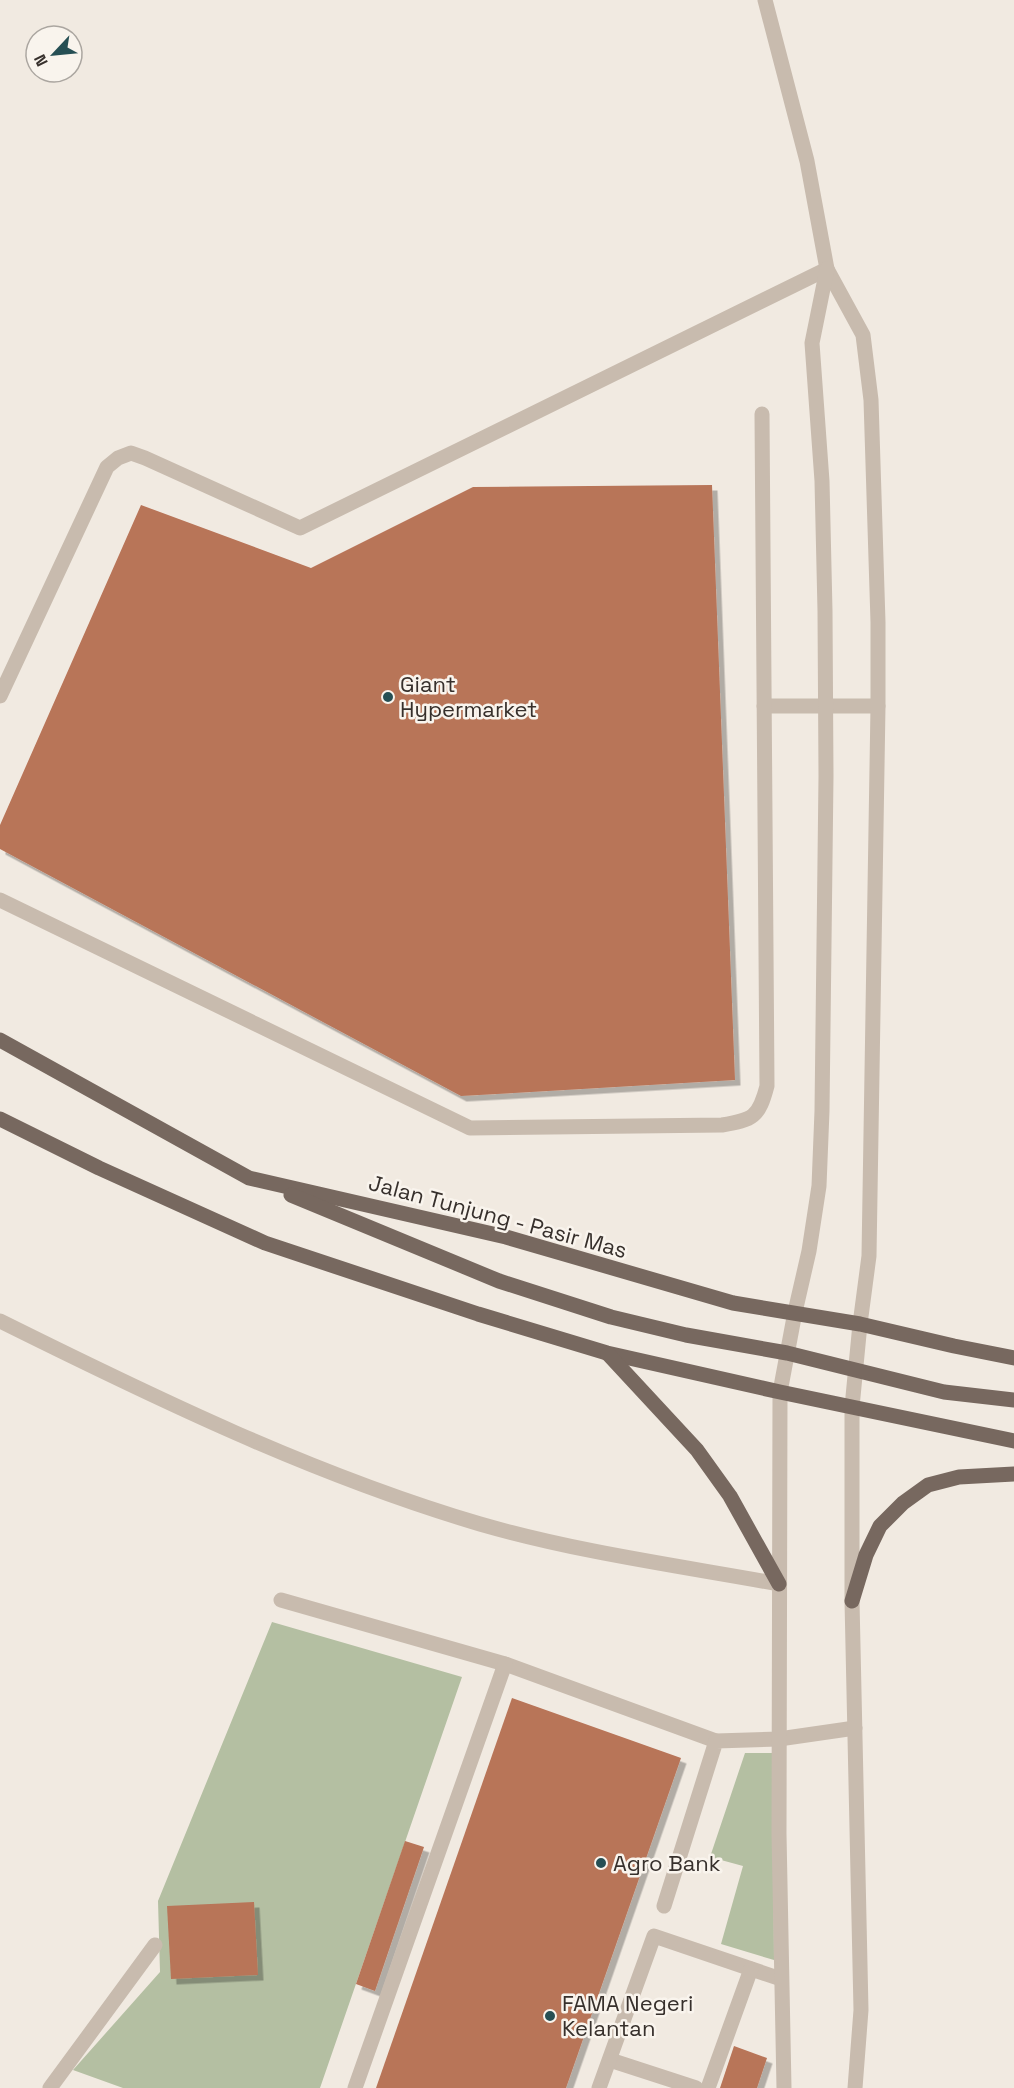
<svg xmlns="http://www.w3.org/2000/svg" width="1014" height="2088" viewBox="0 0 1014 2088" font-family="'Space Grotesk',sans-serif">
  <defs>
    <filter id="shadow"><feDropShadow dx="5.5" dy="5.5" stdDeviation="0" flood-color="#0004"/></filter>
  </defs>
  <rect width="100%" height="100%" fill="#f1eae1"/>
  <g fill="#b4bfa2">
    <path d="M272 1622 462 1677 320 2088H123L73 2070 160 1972 158 1901Z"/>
    <path d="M745 1753H773L774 1960 721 1944 743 1866 710 1857Z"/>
  </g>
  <g fill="#b87458" filter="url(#shadow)">
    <path d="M712 485 735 1080 461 1096 0 849V825L141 505 311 568 473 487Z"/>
    <path d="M512 1698 681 1758 626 1916 566 2088H376Z"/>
    <path d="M405 1841 424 1847 375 1991 356 1984Z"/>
    <path d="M254 1902 258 1975 171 1979 167 1906Z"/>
    <path d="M734 2046 767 2058 757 2088H720Z"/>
  </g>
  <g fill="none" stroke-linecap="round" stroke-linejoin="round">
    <g stroke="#c8bbae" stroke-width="15">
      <path d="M0 696 107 467 118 458 131 453 145 458 300 528 827 269"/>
      <path d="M764 706H878"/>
      <path d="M0 900 470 1128 722 1125C753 1120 759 1117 767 1086L762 414"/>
      <path d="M281 1600 505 1664 716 1741"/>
      <path d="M664 1906 716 1741 779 1739 855 1728"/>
      <path d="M610 2060 696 2088"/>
      <path d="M50 2088 155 1945"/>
      <path d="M355 2088 505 1664"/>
      <path d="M599 2088 654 1936 781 1979"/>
      <path d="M708 2088 751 1969"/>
    </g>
    <g stroke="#c8bbae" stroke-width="15">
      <path d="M765 0 807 161 827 269 863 335 871 400 878 622V706L869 1256 860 1324 852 1407V1601L861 2010 855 2088"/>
      <path d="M0 1321C155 1398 314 1475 480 1524 577 1552 680 1566 779 1584"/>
      <path d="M784 2088 779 1834 780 1392 795 1312 809 1251 819 1186 822 1111 826 776 825 611 822 481 812 343 827 269"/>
    </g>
    <g stroke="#77685f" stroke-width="15">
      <path d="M0 1040 249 1178 506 1237 733 1303 860 1324 954 1346 1014 1358"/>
      <path d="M0 1119 99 1168 265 1243 478 1314 607 1353 780 1392 1014 1441"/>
      <path d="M291 1195 499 1281 611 1317 686 1335 787 1353 944 1392 1014 1400"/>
      <path d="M608 1354 697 1450 730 1496 779 1584"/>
      <path d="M852 1601 866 1555 880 1526 903 1503 928 1485 959 1477 1014 1474"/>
    </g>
  </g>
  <g fill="#264f54" stroke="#f9f4ed" stroke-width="2">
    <circle cx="388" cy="697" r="6"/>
    <circle cx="601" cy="1863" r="6"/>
    <circle cx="550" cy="2016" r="6"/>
  </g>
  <g text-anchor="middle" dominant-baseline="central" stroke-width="5" stroke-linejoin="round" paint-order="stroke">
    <g font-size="22" fill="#37302c" stroke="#f9f4ed" text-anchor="start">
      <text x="400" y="684">Giant<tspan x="400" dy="25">Hypermarket</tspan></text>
      <text x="613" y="1863">Agro Bank</text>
      <text x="562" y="2003">FAMA Negeri<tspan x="562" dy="25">Kelantan</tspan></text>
    </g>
    <g font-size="22" fill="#37302c" stroke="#f9f4ed">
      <text transform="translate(498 1216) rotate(15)">Jalan Tunjung - Pasir Mas</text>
    </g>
  </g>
  <g transform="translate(54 54) rotate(244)"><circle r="28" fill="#f9f4ed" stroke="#aba6a0" stroke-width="1.5"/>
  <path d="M0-4.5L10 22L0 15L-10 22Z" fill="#264f54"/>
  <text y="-9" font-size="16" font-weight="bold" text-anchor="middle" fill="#37302c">N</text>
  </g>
</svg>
